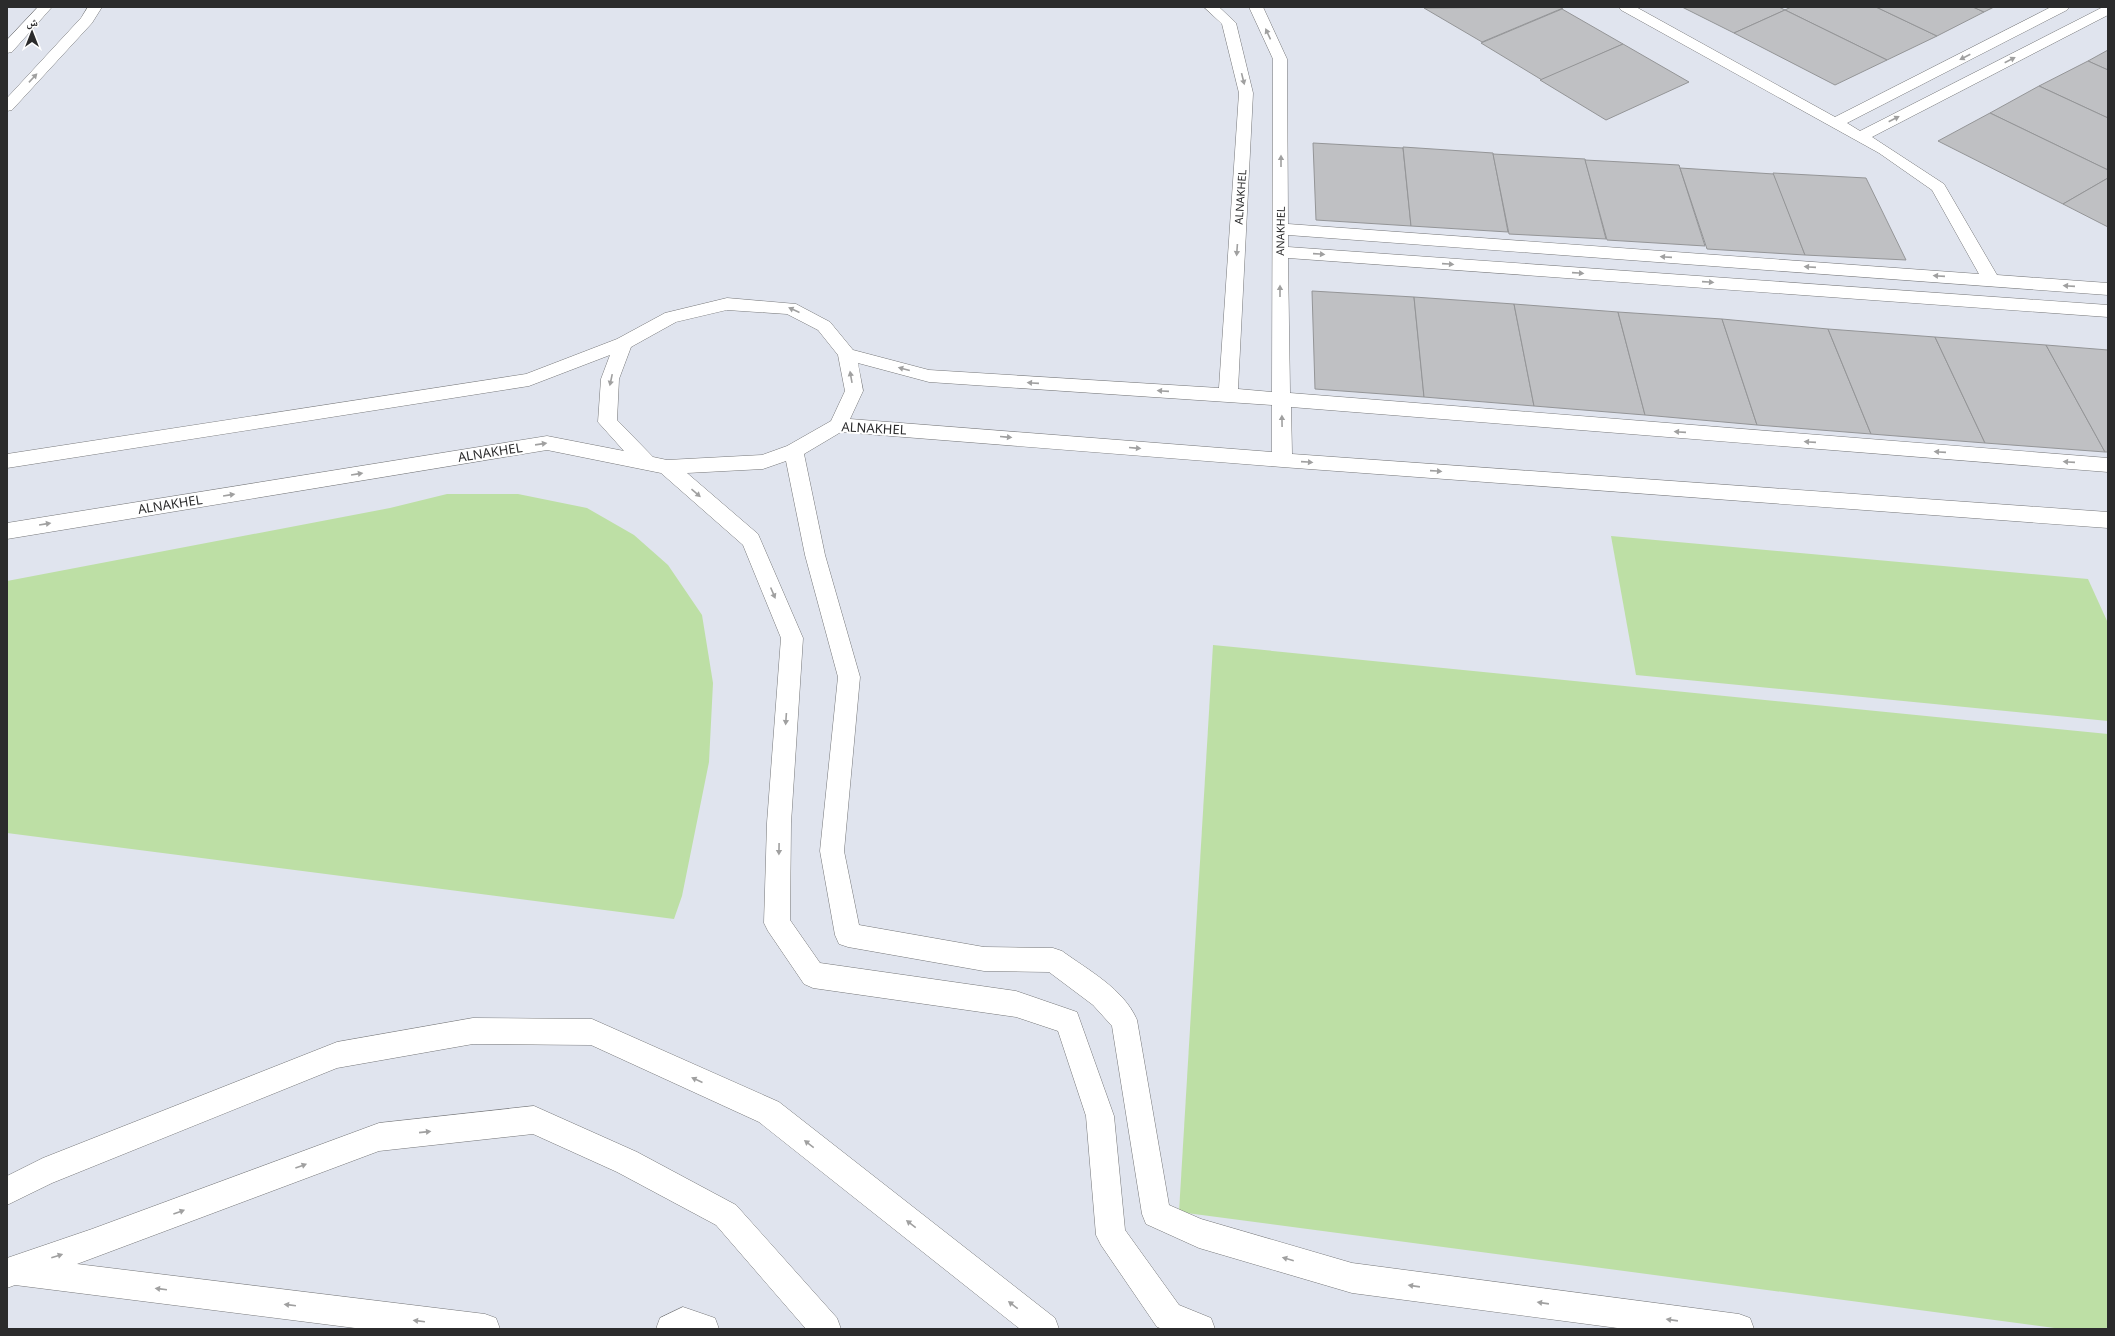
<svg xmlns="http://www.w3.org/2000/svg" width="2115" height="1336" viewBox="0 0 2115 1336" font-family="'Noto Sans','Noto Naskh Arabic',sans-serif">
  <rect width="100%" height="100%" fill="#f0f1f4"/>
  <rect fill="#e0e4ee" x="7" y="7" width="2101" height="1322"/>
  <g fill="#bddfa5">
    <path d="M447 494H518L587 508 634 535 668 565 702 615 713 683 709 762 682 896 674 919 7 833V581L390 508Z"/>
    <path d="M1611 536 2088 579 2108 623V721L1636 675Z"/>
    <path d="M1213 645 2108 734V1329H2062L1179 1212Z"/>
  </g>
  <g fill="#bfc0c3" stroke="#949597">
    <path d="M1560 7 1563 8 1482 42 1424 8Z"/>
    <path d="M1682 7H1779L1785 10 1734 33Z"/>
    <path d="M1791 7H1876L1937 36 1887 60 1785 10Z"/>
    <path d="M1876 7H1973L1984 12 1937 36Z"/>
    <path d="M1973 7H1994L1984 12Z"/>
    <path d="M1562 9 1623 44 1542 80 1481 43Z"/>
    <path d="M1785 10 1887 60 1835 85 1734 33Z"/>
    <path d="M1623 44 1689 82 1606 120 1540 80Z"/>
    <path d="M2108 50V70L2088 61Z"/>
    <path d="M2088 61 2108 70V118L2039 86Z"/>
    <path d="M2039 86 2108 118V170L1990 113Z"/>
    <path d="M1990 113 2108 170V178L2063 204 1938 141Z"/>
    <path d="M1313 143 1403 148 1411 226 1316 220Z"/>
    <path d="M1403 147 1493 153 1508 232 1411 226Z"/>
    <path d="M1493 154 1585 159 1606 239 1509 234Z"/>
    <path d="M1585 160 1679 165 1705 246 1607 240Z"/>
    <path d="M1680 168 1774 174 1805 255 1707 249Z"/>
    <path d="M1773 173 1866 178 1906 260 1805 255Z"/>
    <path d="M2108 178V227L2063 204Z"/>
    <path d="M1312 291 1414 297 1424 397 1315 389Z"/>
    <path d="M1414 297 1514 304 1534 406 1424 397Z"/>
    <path d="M1514 304 1618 312 1645 415 1534 406Z"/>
    <path d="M1618 312 1722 319 1757 425 1645 415Z"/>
    <path d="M1722 319 1828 329 1871 434 1757 425Z"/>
    <path d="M1828 329 1935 337 1985 443 1871 434Z"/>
    <path d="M1935 337 2046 345 2105 452 1985 443Z"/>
    <path d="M2046 345 2108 350V452H2105Z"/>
  </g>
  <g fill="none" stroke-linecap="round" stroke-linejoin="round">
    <defs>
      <g id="minor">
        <path d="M38 7H52L12 52 7 53V40Z"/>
        <path d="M88 7H102L92 23 12 110 7 111V98L81 18Z"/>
        <path d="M1204 7H1219L1236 23 1253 93 1238 389 1272 392 1273 59 1249 7H1263L1287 59 1288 224 1979 274 1932 190 1879 153 1621 10 1619 7H1636L1835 117 2051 7H2069L2067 10 1847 123 1860 131 2103 7H2108V15L1872 137 1944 184 1997 275 2108 283V295L1288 235V247L2108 305V317L1288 258 1290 393 2108 458V472L1291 407 1292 454 2108 512V528L1282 467 841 432 804 454 825 555 860 677 844 851 859 925 984 947 1053 948 1062 951C1088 970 1124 989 1137 1020L1169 1205 1201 1219 1352 1263 1739 1314 1750 1318 1754 1329H1625L1352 1293 1199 1248 1146 1224 1142 1214 1112 1026 1093 1005 1049 972 984 971 848 947 839 944 835 935 820 851 838 677 805 555 786 461 763 469 687 473 758 534 803 638 791 823 790 920 820 963 1016 991 1077 1012 1114 1116 1125 1230 1179 1305 1211 1318 1215 1329H1163L1157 1327 1101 1245 1096 1235 1086 1116 1058 1031 1016 1017 813 988 804 984 768 931 764 923 767 823 781 638 743 545 661 473 547 450 7 539V523L547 436 624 451 598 422 601 379 610 355 529 386 7 468V454L526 374 617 339 665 313 727 298 796 304 830 322 853 350 929 370 1219 388 1239 93 1222 24ZM727 310 787 314 818 330 838 355 845 391 831 421 787 446 762 455 667 460 653 457 617 420 619 379 631 347 676 322ZM858 363 929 382 1272 405V452L850 419 863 391Z"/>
        <path d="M473 1018 592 1019 779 1102 1055 1318 1059 1329H1020L759 1122 591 1045 473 1044 337 1068 52 1183 7 1205V1176L43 1158 337 1042Z"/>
        <path d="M534 1106 637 1152 736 1205 837 1318 841 1329H806L716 1225 617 1172 533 1134 379 1151 77 1264 485 1314 496 1318 500 1329H363L15 1285 7 1288V1258L92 1229 379 1123Z"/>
        <path d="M683 1307 715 1318 719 1329H656L660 1318Z"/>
      </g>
    </defs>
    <use href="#minor" stroke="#767779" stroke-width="1"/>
    <use href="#minor" fill="#fff" fill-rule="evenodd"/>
  </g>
  <defs><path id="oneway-solid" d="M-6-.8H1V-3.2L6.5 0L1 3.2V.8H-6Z"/></defs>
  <g fill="#a0a0a0">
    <use href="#oneway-solid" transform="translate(1268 34) rotate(-115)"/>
    <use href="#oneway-solid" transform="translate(1965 57) rotate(153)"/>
    <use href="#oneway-solid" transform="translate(2010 60) rotate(-27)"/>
    <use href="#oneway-solid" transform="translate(33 78) rotate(-47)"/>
    <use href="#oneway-solid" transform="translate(1243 79) rotate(76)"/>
    <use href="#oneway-solid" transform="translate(1894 119) rotate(-27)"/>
    <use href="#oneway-solid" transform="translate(1281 161) rotate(-90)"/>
    <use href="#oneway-solid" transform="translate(1237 250) rotate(94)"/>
    <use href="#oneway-solid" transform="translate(1319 254) rotate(4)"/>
    <use href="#oneway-solid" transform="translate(1666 257) rotate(-176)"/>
    <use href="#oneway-solid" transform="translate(1448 264) rotate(4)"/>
    <use href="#oneway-solid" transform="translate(1810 267) rotate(-176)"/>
    <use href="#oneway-solid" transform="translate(1578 273) rotate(4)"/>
    <use href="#oneway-solid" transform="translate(1939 276) rotate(-176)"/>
    <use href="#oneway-solid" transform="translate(1708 282) rotate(4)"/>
    <use href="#oneway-solid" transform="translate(2069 286) rotate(-176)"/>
    <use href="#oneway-solid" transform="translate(1280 291) rotate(-90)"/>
    <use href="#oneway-solid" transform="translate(794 310) rotate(-156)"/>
    <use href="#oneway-solid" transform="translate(904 369) rotate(-165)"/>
    <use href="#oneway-solid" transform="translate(851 377) rotate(-100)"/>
    <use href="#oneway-solid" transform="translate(611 380) rotate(102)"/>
    <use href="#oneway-solid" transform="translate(1033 383) rotate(-176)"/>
    <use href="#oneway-solid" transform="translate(1163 391) rotate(-176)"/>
    <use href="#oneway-solid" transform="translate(1282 421) rotate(-91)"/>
    <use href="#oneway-solid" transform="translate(1680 432) rotate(-176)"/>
    <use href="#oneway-solid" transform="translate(1006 437) rotate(5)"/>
    <use href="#oneway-solid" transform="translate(1810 442) rotate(-176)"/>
    <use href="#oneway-solid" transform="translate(541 444) rotate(-8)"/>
    <use href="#oneway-solid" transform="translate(1135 448) rotate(5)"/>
    <use href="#oneway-solid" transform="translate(1940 452) rotate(-176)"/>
    <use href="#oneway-solid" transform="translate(1307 462) rotate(4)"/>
    <use href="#oneway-solid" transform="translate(2069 462) rotate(-176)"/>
    <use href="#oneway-solid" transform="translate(1436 471) rotate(4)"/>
    <use href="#oneway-solid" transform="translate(357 474) rotate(-9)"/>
    <use href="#oneway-solid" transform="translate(696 493) rotate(41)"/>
    <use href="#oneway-solid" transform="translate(229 495) rotate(-9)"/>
    <use href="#oneway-solid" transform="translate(45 524) rotate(-9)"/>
    <use href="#oneway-solid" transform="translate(773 593) rotate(67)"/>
    <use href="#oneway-solid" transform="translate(786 719) rotate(94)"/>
    <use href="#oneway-solid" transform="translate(779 849) rotate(91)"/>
    <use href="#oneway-solid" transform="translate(697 1080) rotate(-156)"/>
    <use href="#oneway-solid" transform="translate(425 1132) rotate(-6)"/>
    <use href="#oneway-solid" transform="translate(809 1144) rotate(-142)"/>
    <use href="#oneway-solid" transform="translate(301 1166) rotate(-20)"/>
    <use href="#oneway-solid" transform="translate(179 1212) rotate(-20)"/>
    <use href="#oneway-solid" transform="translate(911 1224) rotate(-142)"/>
    <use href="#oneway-solid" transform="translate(57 1256) rotate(-18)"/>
    <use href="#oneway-solid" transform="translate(1288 1259) rotate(-164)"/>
    <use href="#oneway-solid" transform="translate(1414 1286) rotate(-172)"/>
    <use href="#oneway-solid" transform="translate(161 1289) rotate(-173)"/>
    <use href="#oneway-solid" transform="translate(1543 1303) rotate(-172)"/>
    <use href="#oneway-solid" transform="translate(290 1305) rotate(-173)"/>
    <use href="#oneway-solid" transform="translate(1013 1305) rotate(-142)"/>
    <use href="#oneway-solid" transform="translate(1672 1320) rotate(-172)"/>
    <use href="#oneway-solid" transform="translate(419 1321) rotate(-173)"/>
  </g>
  <g text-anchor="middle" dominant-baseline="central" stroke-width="4" stroke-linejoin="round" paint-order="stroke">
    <g font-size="11" fill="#2b2b2c" stroke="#fff">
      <text transform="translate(1240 197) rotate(-86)">ALNAKHEL</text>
      <text transform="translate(1280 231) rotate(-89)">ANAKHEL</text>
    </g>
    <g font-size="13" fill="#2b2b2c" stroke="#fff">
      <text transform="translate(874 428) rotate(3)">ALNAKHEL</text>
      <text transform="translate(490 452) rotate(-9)">ALNAKHEL</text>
      <text transform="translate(170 504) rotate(-9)">ALNAKHEL</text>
    </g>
  </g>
  <rect width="2115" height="1336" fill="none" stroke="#2b2b2c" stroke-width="16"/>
  <g transform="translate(32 32)" stroke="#ffffff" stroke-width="3" paint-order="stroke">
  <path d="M0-3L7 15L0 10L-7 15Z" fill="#2b2b2c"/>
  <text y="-6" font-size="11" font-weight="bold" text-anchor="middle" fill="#2b2b2c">ش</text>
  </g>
</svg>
